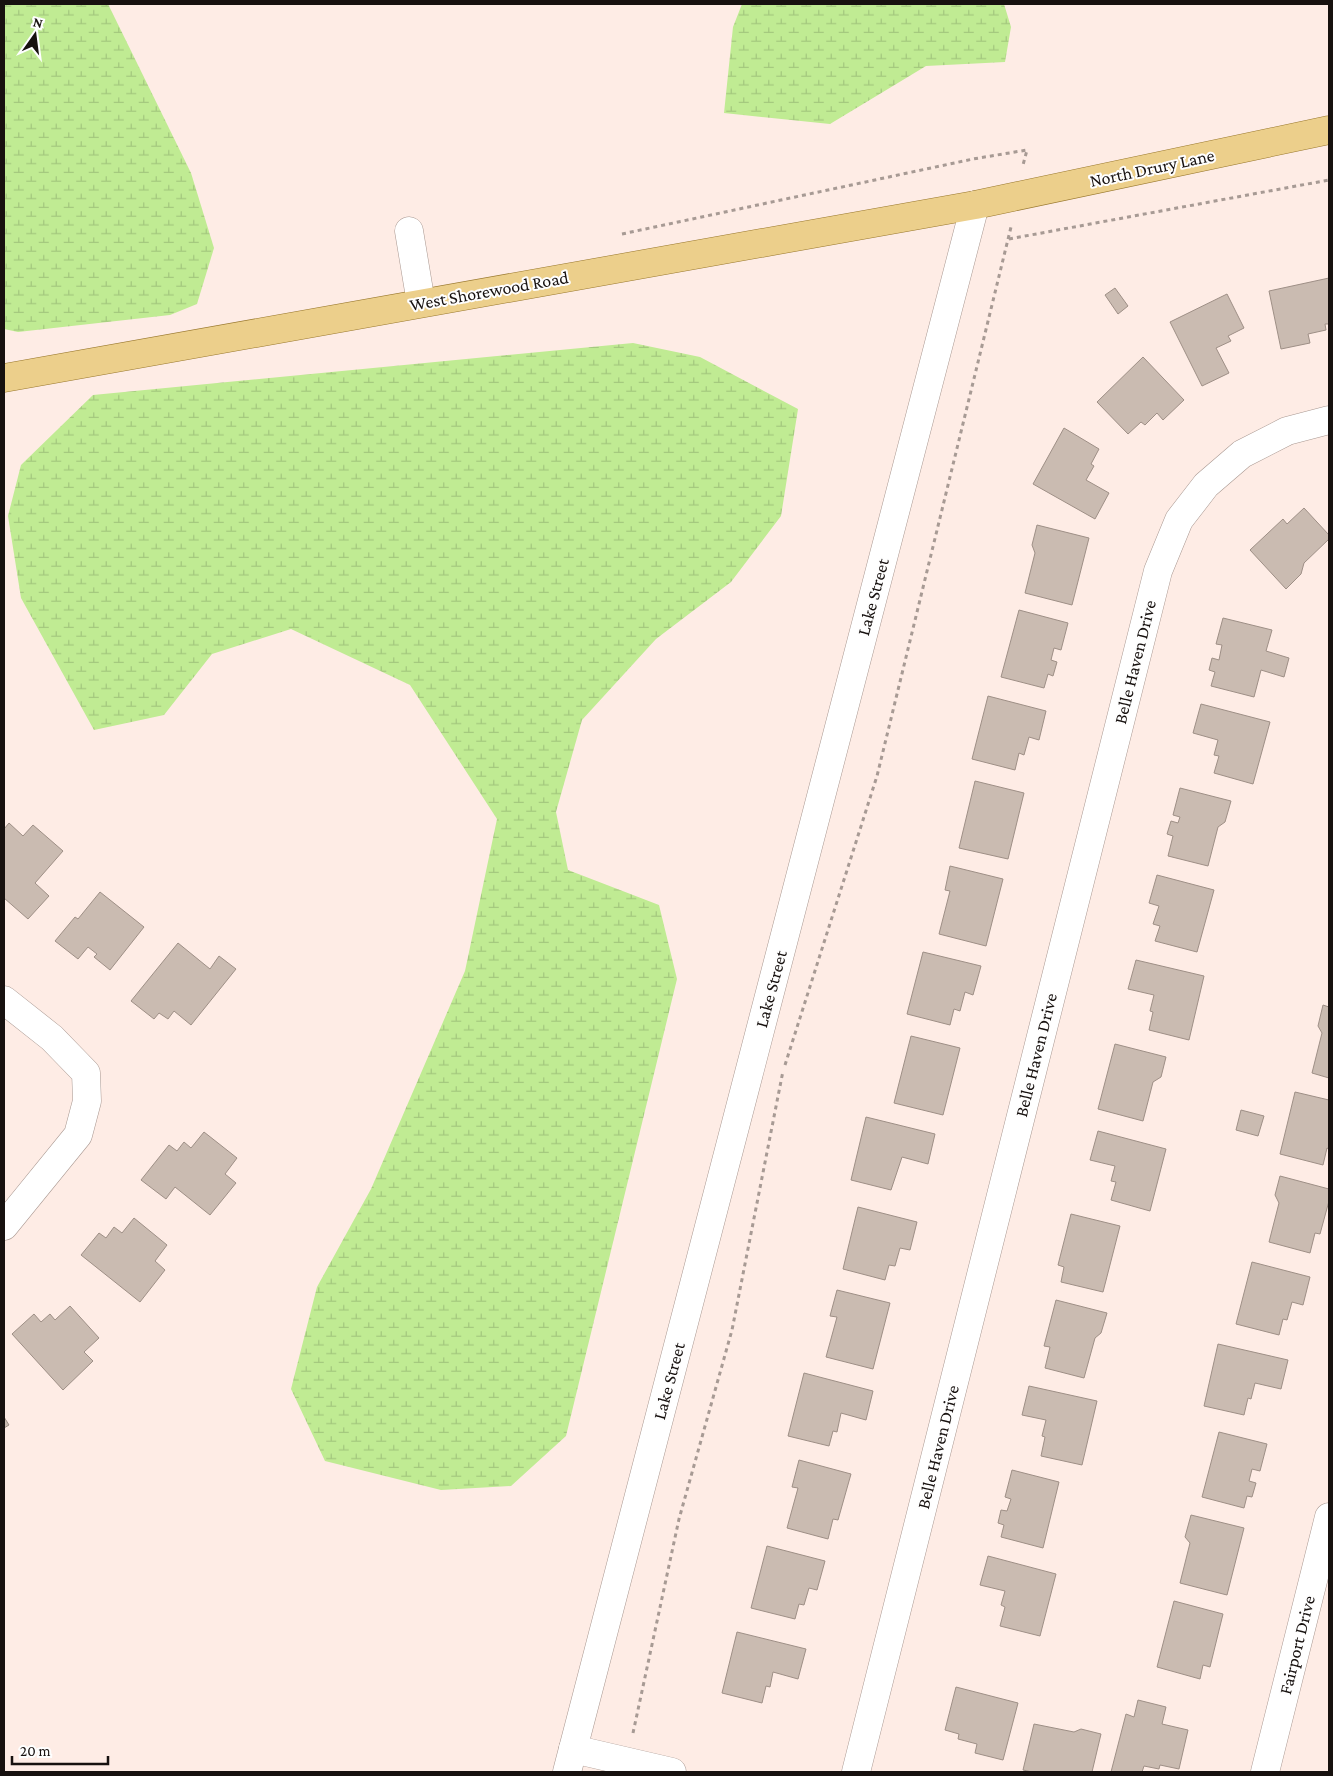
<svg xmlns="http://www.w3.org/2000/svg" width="1333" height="1776" viewBox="0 0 1333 1776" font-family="'Crimson Pro',serif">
  <defs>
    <pattern id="wetland-marsh" width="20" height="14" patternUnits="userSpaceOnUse" patternTransform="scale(1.25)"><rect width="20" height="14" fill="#c0eb93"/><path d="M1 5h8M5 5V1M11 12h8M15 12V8" fill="none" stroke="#a4c87e"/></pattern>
  </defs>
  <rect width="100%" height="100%" fill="#feece5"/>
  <g fill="url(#wetland-marsh)">
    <path d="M4 4H108L191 173 214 248 197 304 170 315 18 332 4 329Z"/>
    <path d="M742 4H1004L1011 27 1005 62 926 66 830 124 724 113 733 27Z"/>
    <path d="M633 343 700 357 798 409 781 516 731 582 656 639 582 720 556 812 568 870 659 905 677 979 566 1436 511 1486 441 1490 325 1461 291 1389 317 1287 371 1189 465 971 497 819 410 685 291 629 212 654 164 715 94 730 21 598 8 516 21 465 93 395Z"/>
  </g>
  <g fill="#cabbb1" stroke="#9e8f86">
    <path d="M1329 278V324H1325L1326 330 1308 334 1310 343 1281 349 1269 291Z"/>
    <path d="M1115 288 1128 306 1118 314 1105 295Z"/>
    <path d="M1227 294 1244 328 1228 336 1231 341 1216 348 1229 373 1202 386 1170 322Z"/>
    <path d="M1143 357 1184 400 1163 420 1157 413 1145 425 1141 422 1128 434 1097 402Z"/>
    <path d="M1064 428 1099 449 1091 464 1094 466 1086 480 1109 493 1095 519 1033 484Z"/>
    <path d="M1304 508 1329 535V539L1304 563 1301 574 1286 589 1250 550 1283 519 1287 524Z"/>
    <path d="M1037 525 1089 538 1072 605 1025 593 1035 553 1032 545Z"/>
    <path d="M1019 610 1068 623 1061 650 1054 648 1051 660 1057 662 1053 676 1048 674 1044 688 1001 677Z"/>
    <path d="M1223 618 1272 630 1266 651 1289 658 1284 677 1261 670 1254 697 1211 686 1215 672 1209 670 1212 658 1219 660 1222 645 1216 644Z"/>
    <path d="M988 696 1046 711 1039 740 1029 737 1024 755 1019 753 1015 770 972 759Z"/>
    <path d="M1201 704 1270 722 1253 784 1214 773 1219 756 1214 755 1218 740 1193 733Z"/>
    <path d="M975 781 1024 793 1008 859 959 848Z"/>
    <path d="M1180 788 1231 801 1225 822 1218 827 1208 866 1168 856 1173 836 1167 834 1171 821 1178 823 1180 817 1173 815Z"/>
    <path d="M9 823 23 836 33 825 63 851 35 883 49 896 28 919 4 898V829Z"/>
    <path d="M950 866 1003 879 986 946 939 934 950 891 945 890Z"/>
    <path d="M1157 875 1214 890 1197 952 1155 941 1160 926 1153 924 1159 906 1149 903Z"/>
    <path d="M100 892 144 927 110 970 94 957 97 954 88 947 78 959 55 941 75 917 78 919Z"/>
    <path d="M178 943 210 969 219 956 236 969 191 1025 174 1011 168 1019 159 1013 154 1019 131 1001Z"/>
    <path d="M923 952 981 966 973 995 965 992 960 1011 954 1009 950 1025 907 1014Z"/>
    <path d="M1136 960 1204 976 1189 1040 1149 1030 1153 1012 1150 1011 1154 995 1128 989Z"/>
    <path d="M1323 1005 1329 1007V1078L1312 1073 1322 1033 1318 1026Z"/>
    <path d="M911 1036 960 1048 943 1115 894 1103Z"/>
    <path d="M1115 1044 1166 1057 1161 1077 1153 1082 1143 1121 1098 1109Z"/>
    <path d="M1295 1092 1329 1100V1149L1327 1148 1323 1165 1280 1154Z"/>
    <path d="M1241 1110 1264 1116 1258 1136 1236 1130Z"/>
    <path d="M866 1117 935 1134 928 1164 902 1157 891 1190 851 1180Z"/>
    <path d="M1098 1131 1166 1149 1150 1211 1111 1200 1116 1182 1111 1181 1115 1166 1090 1160Z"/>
    <path d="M204 1132 237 1158 225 1174 236 1183 210 1215 175 1187 166 1199 141 1180 169 1145 177 1151 184 1142 191 1148Z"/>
    <path d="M1280 1176 1329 1189V1201L1320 1234 1315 1233 1310 1253 1269 1242 1279 1203 1275 1195Z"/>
    <path d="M858 1207 917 1222 910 1250 900 1248 895 1266 889 1265 885 1280 843 1269Z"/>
    <path d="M1071 1214 1120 1226 1103 1292 1061 1282 1064 1267 1058 1265Z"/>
    <path d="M134 1218 167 1245 155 1261 165 1270 140 1302 81 1255 99 1233 106 1238 114 1227 122 1233Z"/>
    <path d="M1252 1262 1310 1277 1303 1305 1292 1302 1287 1320 1283 1319 1279 1335 1236 1324Z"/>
    <path d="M837 1290 890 1303 873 1369 826 1357 837 1317 830 1316Z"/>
    <path d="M1056 1300 1107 1313 1101 1333 1095 1338 1084 1378 1045 1368 1050 1347 1044 1346Z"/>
    <path d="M70 1306 99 1338 84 1352 93 1361 63 1390 12 1334 34 1314 41 1322 50 1314 55 1320Z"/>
    <path d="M1218 1344 1288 1360 1281 1389 1255 1383 1251 1399 1248 1398 1244 1415 1204 1406Z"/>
    <path d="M804 1373 873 1391 866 1420 841 1413 837 1432 833 1431 829 1446 788 1436Z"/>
    <path d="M1029 1386 1097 1401 1082 1465 1041 1456 1045 1437 1042 1436 1046 1420 1022 1415Z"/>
    <path d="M4 1417 9 1425 4 1428Z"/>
    <path d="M1219 1432 1267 1444 1260 1471 1252 1469 1249 1481 1256 1483 1252 1497 1247 1496 1244 1508 1202 1497Z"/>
    <path d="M799 1460 851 1474 838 1520 833 1519 828 1539 787 1528 798 1488 792 1487Z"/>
    <path d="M1012 1470 1059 1482 1043 1548 1001 1537 1004 1525 998 1523 1001 1510 1007 1511 1011 1499 1005 1497Z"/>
    <path d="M1191 1515 1244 1528 1227 1595 1180 1583 1190 1543 1185 1537Z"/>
    <path d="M767 1546 825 1561 817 1590 809 1588 804 1605 799 1604 795 1619 751 1608Z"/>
    <path d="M988 1556 1056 1574 1040 1636 1000 1626 1005 1607 1001 1605 1005 1591 980 1585Z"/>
    <path d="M1174 1601 1223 1614 1210 1667 1203 1665 1200 1679 1157 1667Z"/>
    <path d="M737 1632 806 1649 798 1679 773 1672 770 1687 766 1686 762 1703 722 1693Z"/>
    <path d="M956 1687 1018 1703 1003 1760 975 1753 977 1744 958 1739 959 1734 945 1730Z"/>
    <path d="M1138 1700 1166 1707 1162 1724 1188 1730 1179 1769 1160 1765 1159 1769 1144 1766 1142 1772H1111L1126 1714 1134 1717Z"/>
    <path d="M1034 1724 1074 1732 1081 1729 1101 1734 1092 1772H1032L1023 1770Z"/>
  </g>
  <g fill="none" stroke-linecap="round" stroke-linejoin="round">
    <defs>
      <g id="minor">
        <path d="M409 231 421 303"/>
        <path d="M4 1000 52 1038 86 1073 87 1101 78 1135 4 1226"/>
        <path d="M573 1749 672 1772"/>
        <path d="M567 1772 975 205"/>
        <path d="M856 1772 1158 571 1179 520 1206 485 1242 454 1287 431 1329 420"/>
        <path d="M1265 1772 1329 1517"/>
      </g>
      <path id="major" d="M4 378 975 205 1329 130"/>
    </defs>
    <use href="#minor" stroke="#a99891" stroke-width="29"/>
    <use href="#major" stroke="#99782e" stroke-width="29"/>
    <g stroke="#a79a94" stroke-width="3" stroke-dasharray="4 4" stroke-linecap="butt">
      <path d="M622 234 973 159 1027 150 1023 165"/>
      <path d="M1009 239 1329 180"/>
      <path d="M785 1065 877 776 1011 227"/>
      <path d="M633 1733 679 1519 732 1330 783 1071"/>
    </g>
    <use href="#minor" stroke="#fff" stroke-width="28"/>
    <use href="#major" stroke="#eccf8b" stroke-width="28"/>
  </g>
  <g text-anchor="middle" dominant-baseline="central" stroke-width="4" stroke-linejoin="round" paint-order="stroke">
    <g font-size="18" fill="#17110f" stroke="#fefefe">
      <text transform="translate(1152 168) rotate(-12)">North Drury Lane</text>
      <text transform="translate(489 291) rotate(-10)">West Shorewood Road</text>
      <text transform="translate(873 597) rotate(-75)">Lake Street</text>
      <text transform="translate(1135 662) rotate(-76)">Belle Haven Drive</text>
      <text transform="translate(771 989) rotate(-75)">Lake Street</text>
      <text transform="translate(1036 1055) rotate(-76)">Belle Haven Drive</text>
      <text transform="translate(669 1381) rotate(-75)">Lake Street</text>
      <text transform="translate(938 1447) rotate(-76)">Belle Haven Drive</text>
      <text transform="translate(1297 1645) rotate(-76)">Fairport Drive</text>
    </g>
  </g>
  <rect width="1333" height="1776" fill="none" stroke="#17110f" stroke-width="10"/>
  <g transform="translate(35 35) rotate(14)" stroke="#fefefe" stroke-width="4" paint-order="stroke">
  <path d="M0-4L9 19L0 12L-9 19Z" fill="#17110f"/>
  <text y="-8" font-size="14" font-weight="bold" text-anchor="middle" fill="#17110f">N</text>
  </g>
  <path d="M12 1756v8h96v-8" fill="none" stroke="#17110f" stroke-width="2.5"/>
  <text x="20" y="1756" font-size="15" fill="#17110f" stroke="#fefefe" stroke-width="4" paint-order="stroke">20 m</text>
</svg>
